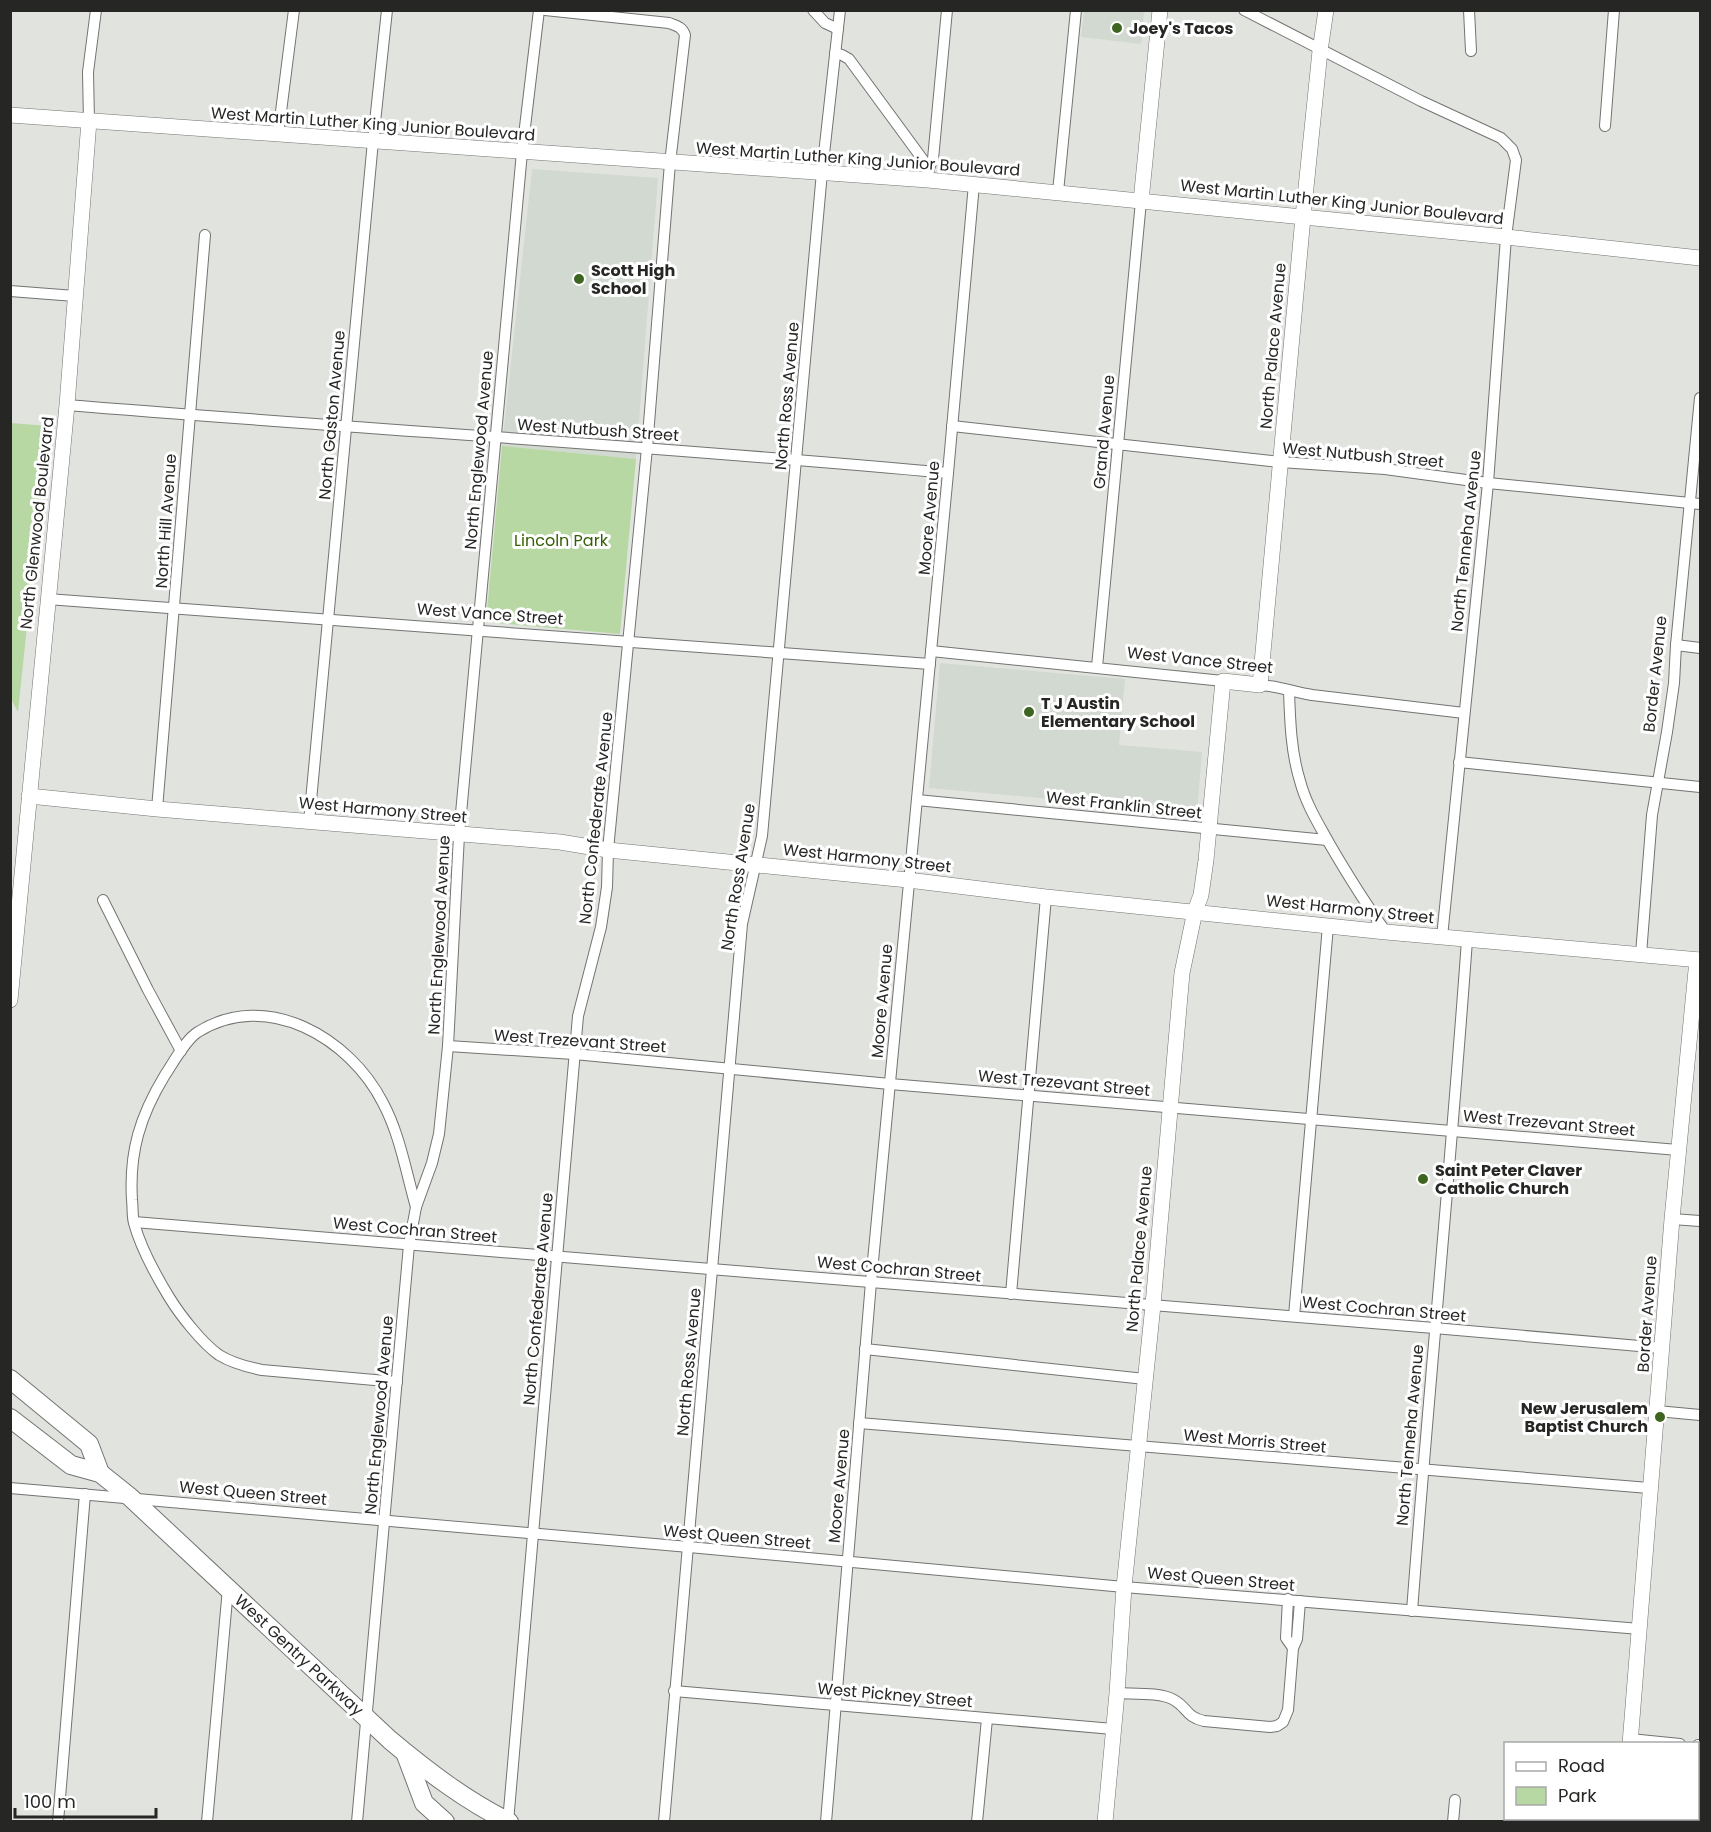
<svg xmlns="http://www.w3.org/2000/svg" width="1711" height="1832" viewBox="0 0 1711 1832" font-family="Poppins,sans-serif">
  <rect width="100%" height="100%" fill="#e1e3df"/>
  <g fill="#d2d9d0">
    <path d="M1084 11H1144L1141 44 1081 37Z"/>
    <path d="M532 169 658 178 636 459 502 446Z"/>
    <path d="M940 663 1125 679 1119 745 1202 752 1197 812 929 788Z"/>
  </g>
  <g fill="#b7d7a3">
    <path d="M11 423 48 426 18 712 10 697Z"/>
    <path d="M502 446 636 459 620 634 486 622Z"/>
  </g>
  <g fill="none" stroke-linecap="round" stroke-linejoin="round">
    <defs>
      <g id="street">
        <path d="M813 10 825 23 838 29"/>
        <path d="M1244 10 1421 101 1501 138 1512 149 1516 160 1506 237 1488 483 1442 937"/>
        <path d="M1469 10 1471 51"/>
        <path d="M835 53 842 55 849 59 929 168 928 180"/>
        <path d="M89 121 88 72 96 10"/>
        <path d="M1605 126 1614 10"/>
        <path d="M278 135 294 10"/>
        <path d="M929 168 933 159 947 10"/>
        <path d="M1058 192 1076 10"/>
        <path d="M10 291 75 296"/>
        <path d="M67 405C360 429 655 446 948 473"/>
        <path d="M952 426 1280 462 1385 469 1488 483 1700 504"/>
        <path d="M47 599 930 664"/>
        <path d="M1676 645 1700 648"/>
        <path d="M931 651 1223 681"/>
        <path d="M1097 667 1141 201"/>
        <path d="M1260 685C1278 686 1294 692 1312 695L1464 713"/>
        <path d="M1289 691C1290 721 1291 752 1300 781 1306 804 1318 823 1329 843 1347 874 1365 903 1386 932"/>
        <path d="M1459 762 1700 787"/>
        <path d="M917 800 1327 840"/>
        <path d="M157 809 205 235"/>
        <path d="M309 822 373 141 387 10"/>
        <path d="M103 900 148 990 181 1051"/>
        <path d="M1641 954 1652 815 1667 732 1674 683 1676 645 1700 398"/>
        <path d="M448 1046 574 1054 890 1084 1678 1150"/>
        <path d="M1672 1219 1700 1221"/>
        <path d="M134 1222 1434 1328 1662 1348"/>
        <path d="M1011 1294 1046 897"/>
        <path d="M1294 1316 1328 926"/>
        <path d="M865 1349 1145 1379"/>
        <path d="M397 1382 262 1370C247 1367 232 1363 219 1355 202 1343 180 1315 169 1297 155 1274 141 1249 134 1223 132 1216 133 1208 132 1200 129 1152 140 1116 165 1075 173 1063 186 1039 198 1032 267 989 350 1038 383 1103 400 1135 406 1172 416 1207"/>
        <path d="M1657 1411 1700 1415"/>
        <path d="M859 1423 1649 1488"/>
        <path d="M10 1488 689 1547 1124 1587 1640 1629"/>
        <path d="M1288 1599 1286 1638 1293 1648"/>
        <path d="M1412 1611C1429 1387 1451 1164 1467 940"/>
        <path d="M674 1691 1113 1729"/>
        <path d="M1117 1693C1133 1694 1161 1692 1174 1700 1187 1707 1186 1717 1204 1721L1270 1727 1277 1726 1283 1722 1288 1710 1293 1648 1297 1639 1300 1601"/>
        <path d="M1630 1739 1680 1744"/>
        <path d="M1698 1745H1700"/>
        <path d="M1685 1818 1700 1820"/>
        <path d="M58 1822 85 1494"/>
        <path d="M207 1822 228 1588"/>
        <path d="M357 1822 409 1245 416 1207 432 1163 439 1134 448 1046 459 835 522 152 539 10"/>
        <path d="M508 1822 578 1016 601 927 607 887 608 850 647 448 670 163 685 35C682 27 677 26 669 23L545 10"/>
        <path d="M664 1822 742 924 762 836 822 172 840 10"/>
        <path d="M826 1822 871 1282 948 473 974 184"/>
        <path d="M977 1822 987 1719"/>
        <path d="M1453 1822 1455 1800"/>
      </g>
      <g id="secondary">
        <path d="M10 115 928 180 1506 237 1700 258"/>
        <path d="M1141 201 1160 10"/>
        <path d="M29 796 157 809 560 842 608 850 908 880 1046 897 1386 932 1700 960"/>
        <path d="M10 1000 67 405 89 121"/>
        <path d="M1630 1744 1672 1219 1697 960"/>
        <path d="M1105 1822 1117 1693 1124 1587 1153 1305 1182 973 1195 911 1201 895 1206 860 1223 681 1260 685 1303 217 1320 51 1326 10"/>
        <path d="M1623 1822V1818"/>
      </g>
      <g id="primary">
        <path d="M10 1379 89 1444 100 1473"/>
        <path d="M10 1418 71 1465 100 1473 130 1497 390 1740C427 1771 465 1800 509 1822"/>
        <path d="M406 1755 424 1803 445 1822"/>
      </g>
    </defs>
    <use href="#street" stroke="#727471" stroke-width="12"/>
    <use href="#secondary" stroke="#727471" stroke-width="16"/>
    <use href="#primary" stroke="#727471" stroke-width="20"/>
    <use href="#street" stroke="#fff" stroke-width="10"/>
    <use href="#secondary" stroke="#fff" stroke-width="15"/>
    <use href="#primary" stroke="#fff" stroke-width="18"/>
  </g>
  <g fill="#3e651f" stroke="#fff" stroke-width="2">
    <circle cx="1117" cy="28" r="6"/>
    <circle cx="579" cy="279" r="6"/>
    <circle cx="1029" cy="712" r="6"/>
    <circle cx="1423" cy="1179" r="6"/>
    <circle cx="1660" cy="1417" r="6"/>
  </g>
  <g text-anchor="middle" dominant-baseline="central" stroke-width="6" stroke-linejoin="round" paint-order="stroke">
    <g font-size="16" font-weight="bold" fill="#262725" stroke="#fff" text-anchor="start">
      <text x="1129" y="28">Joey's Tacos</text>
      <text x="591" y="270">Scott High<tspan x="591" dy="18">School</tspan></text>
      <text x="1041" y="703">T J Austin<tspan x="1041" dy="18">Elementary School</tspan></text>
      <text x="1435" y="1170">Saint Peter Claver<tspan x="1435" dy="18">Catholic Church</tspan></text>
      <text x="1648" y="1408" text-anchor="end">New Jerusalem<tspan x="1648" dy="18">Baptist Church</tspan></text>
    </g>
    <g font-size="16" fill="#262725" stroke="#fff">
      <text transform="translate(373 124) rotate(4)">West Martin Luther King Junior Boulevard</text>
      <text transform="translate(858 159) rotate(4)">West Martin Luther King Junior Boulevard</text>
      <text transform="translate(1342 202) rotate(6)">West Martin Luther King Junior Boulevard</text>
      <text transform="translate(1273 346) rotate(-85)">North Palace Avenue</text>
      <text transform="translate(787 396) rotate(-85)">North Ross Avenue</text>
      <text transform="translate(332 415) rotate(-85)">North Gaston Avenue</text>
      <text transform="translate(598 430) rotate(4)">West Nutbush Street</text>
      <text transform="translate(1104 432) rotate(-85)">Grand Avenue</text>
      <text transform="translate(479 450) rotate(-85)">North Englewood Avenue</text>
      <text transform="translate(1363 455) rotate(5)">West Nutbush Street</text>
      <text transform="translate(929 518) rotate(-85)">Moore Avenue</text>
      <text transform="translate(166 521) rotate(-86)">North Hill Avenue</text>
      <text transform="translate(37 523) rotate(-84)">North Glenwood Boulevard</text>
      <text transform="translate(1466 541) rotate(-84)">North Tenneha Avenue</text>
      <text transform="translate(490 614) rotate(4)">West Vance Street</text>
      <text transform="translate(1200 660) rotate(6)">West Vance Street</text>
      <text transform="translate(1655 674) rotate(-84)">Border Avenue</text>
      <text transform="translate(1124 805) rotate(6)">West Franklin Street</text>
      <text transform="translate(383 810) rotate(5)">West Harmony Street</text>
      <text transform="translate(596 818) rotate(-84)">North Confederate Avenue</text>
      <text transform="translate(867 858) rotate(6)">West Harmony Street</text>
      <text transform="translate(738 877) rotate(-81)">North Ross Avenue</text>
      <text transform="translate(1350 909) rotate(6)">West Harmony Street</text>
      <text transform="translate(439 935) rotate(-87)">North Englewood Avenue</text>
      <text transform="translate(882 1001) rotate(-85)">Moore Avenue</text>
      <text transform="translate(580 1041) rotate(4)">West Trezevant Street</text>
      <text transform="translate(1064 1083) rotate(5)">West Trezevant Street</text>
      <text transform="translate(1549 1123) rotate(5)">West Trezevant Street</text>
      <text transform="translate(415 1230) rotate(5)">West Cochran Street</text>
      <text transform="translate(1139 1249) rotate(-85)">North Palace Avenue</text>
      <text transform="translate(899 1269) rotate(5)">West Cochran Street</text>
      <text transform="translate(538 1299) rotate(-85)">North Confederate Avenue</text>
      <text transform="translate(1384 1309) rotate(5)">West Cochran Street</text>
      <text transform="translate(1647 1314) rotate(-86)">Border Avenue</text>
      <text transform="translate(689 1362) rotate(-85)">North Ross Avenue</text>
      <text transform="translate(379 1415) rotate(-85)">North Englewood Avenue</text>
      <text transform="translate(1410 1435) rotate(-85)">North Tenneha Avenue</text>
      <text transform="translate(1255 1441) rotate(5)">West Morris Street</text>
      <text transform="translate(839 1486) rotate(-85)">Moore Avenue</text>
      <text transform="translate(253 1493) rotate(5)">West Queen Street</text>
      <text transform="translate(737 1537) rotate(5)">West Queen Street</text>
      <text transform="translate(1221 1579) rotate(5)">West Queen Street</text>
      <text transform="translate(299 1655) rotate(43)">West Gentry Parkway</text>
      <text transform="translate(895 1695) rotate(5)">West Pickney Street</text>
    </g>
    <g font-size="16" fill="#346005" stroke="#fff">
      <text x="561" y="540">Lincoln Park</text>
    </g>
  </g>
  <rect width="1711" height="1832" fill="none" stroke="#262725" stroke-width="24"/>
  <rect x="1504" y="1742" width="195" height="78" fill="#ffffff" stroke="#a8a9a8" stroke-width="1.5"/>
  <rect x="1516" y="1762" width="30" height="9" fill="#ffffff" stroke="#a8a9a8" stroke-width="1.5"/>
  <text x="1558" y="1772" font-size="18" fill="#262725">Road</text>
  <rect x="1516" y="1787" width="30" height="18" fill="#b7d7a3" stroke="#a8a9a8" stroke-width="1.5"/>
  <text x="1558" y="1802" font-size="18" fill="#262725">Park</text>
  <path d="M15 1808v9h141v-9" fill="none" stroke="#262725" stroke-width="3"/>
  <text x="24" y="1808" font-size="18" fill="#262725" stroke="#ffffff" stroke-width="4.5" paint-order="stroke">100 m</text>
</svg>
